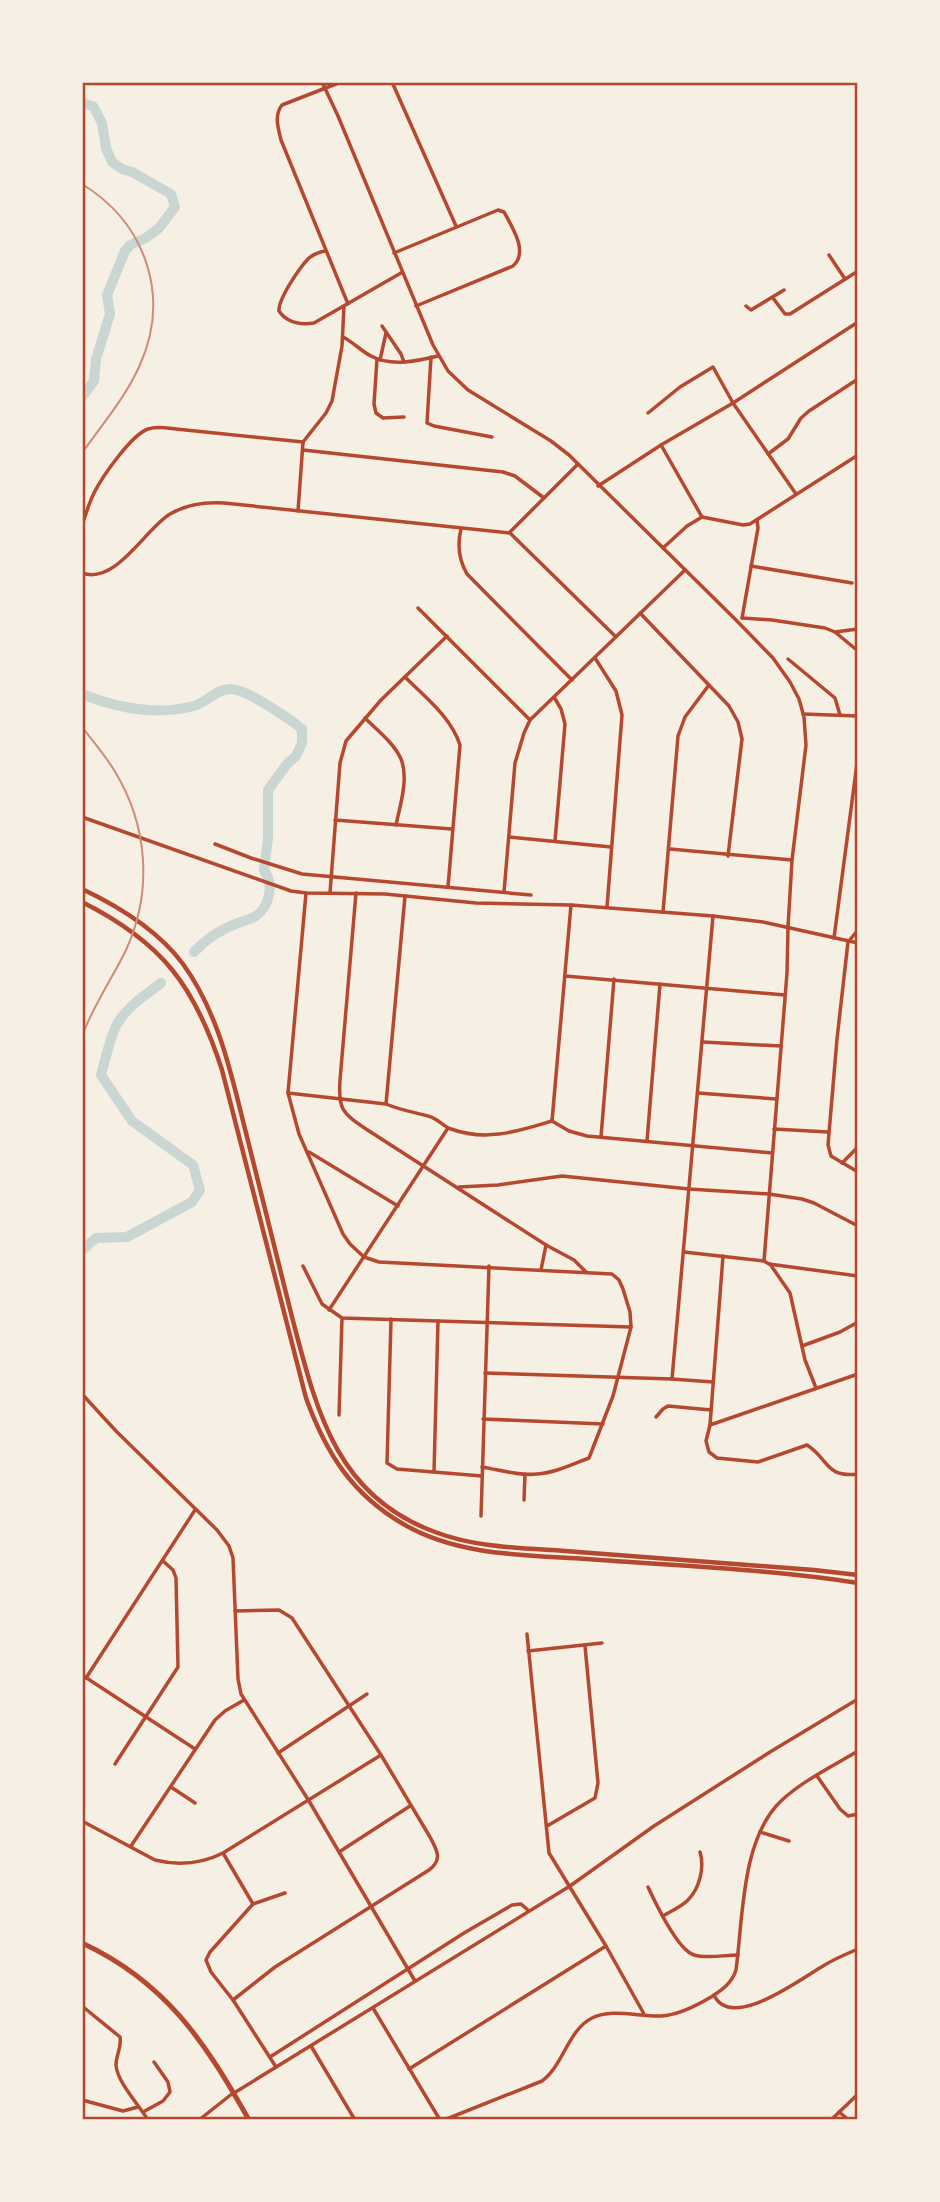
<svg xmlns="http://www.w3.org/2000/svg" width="940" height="2202" viewBox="0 0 940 2202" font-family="'DejaVu Sans',sans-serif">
  <rect width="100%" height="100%" fill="#f6efe4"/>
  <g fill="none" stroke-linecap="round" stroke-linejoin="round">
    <g stroke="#c9d6d2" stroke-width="10">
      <path d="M82 103 93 106 102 123 106 148 112 162 122 169 132 172 171 194 175 207 159 228 146 238 130 245 125 251 107 295 110 314 96 359 94 381 82 397"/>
      <path d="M82 694C117 708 156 716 194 706 208 702 217 688 232 689 247 690 290 719 302 729V743L296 756 287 764 268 790V838L264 870C274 884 270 906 256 916 252 919 246 920 241 922 223 928 206 939 194 952"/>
      <path d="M82 1250 96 1238 127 1237 192 1202 200 1190 193 1165 132 1121 101 1075C105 1060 110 1039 116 1026 125 1008 146 995 161 983"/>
    </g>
    <g stroke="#b5482f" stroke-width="3.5">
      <path d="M341 82 282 105C274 115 278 128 281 140L348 304"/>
      <path d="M392 82 456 226"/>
      <path d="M325 251C319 252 314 254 309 258 300 267 278 299 279 311 287 323 300 325 314 323L401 273"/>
      <path d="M394 253 498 210 504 212C512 227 529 252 513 266L416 306"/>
      <path d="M829 255 845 279"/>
      <path d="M773 298 785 314H790L858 271"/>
      <path d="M746 306 751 310 784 290"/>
      <path d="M382 326 401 354 404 362"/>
      <path d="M343 337C353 342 361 351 371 356 391 367 417 361 438 356"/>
      <path d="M431 357 427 423 434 426 492 437"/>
      <path d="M377 359 374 404 376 413 383 418 404 417"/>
      <path d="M380 360 386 333"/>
      <path d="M648 413 680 387 713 367 733 403 796 494"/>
      <path d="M303 442 326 413 332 401 342 346 344 306"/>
      <path d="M661 445 702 517"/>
      <path d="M303 450 503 472 515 476 544 498"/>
      <path d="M768 454 788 439 801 418 809 411 858 379"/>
      <path d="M598 486 661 445 733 403 858 322"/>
      <path d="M298 511 303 442"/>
      <path d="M82 525C86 514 89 503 94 493 102 477 131 435 148 429 157 426 167 428 176 429L303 442"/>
      <path d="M461 529C457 545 459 560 467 574L572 680"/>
      <path d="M510 532 578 464"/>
      <path d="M751 566 852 583"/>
      <path d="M82 573C116 585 145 529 170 514 187 504 205 502 224 503L510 533 615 636"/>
      <path d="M418 608 530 720"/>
      <path d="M640 613 729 706 738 722 742 739 728 856"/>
      <path d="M742 618 772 620 825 628 835 632 858 629"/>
      <path d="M742 618 758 528 757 520"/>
      <path d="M835 632 858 651"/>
      <path d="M595 658 616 691 622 715 607 907"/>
      <path d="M788 659 835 698 840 715"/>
      <path d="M405 677C425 697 451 717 460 745L448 887"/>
      <path d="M554 697 561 709 565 724 555 841"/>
      <path d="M803 714 858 716"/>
      <path d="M365 718C377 730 394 743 401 759 409 778 400 806 396 825"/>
      <path d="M335 820 452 829"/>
      <path d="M509 837 611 847"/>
      <path d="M215 844 251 858 302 874 531 895"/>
      <path d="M670 849 792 860"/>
      <path d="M504 892 515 763 524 733 530 720 685 570"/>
      <path d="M306 893 288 1093 299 1134 343 1234 350 1244 364 1257 379 1262 612 1274 619 1280 623 1289 630 1312 631 1327 613 1396 589 1458C573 1464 555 1473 537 1474 519 1476 500 1470 482 1467"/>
      <path d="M330 893 340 763 346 741 381 700 447 636"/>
      <path d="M356 893 340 1080C338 1109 342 1113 366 1129L546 1245 541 1270"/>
      <path d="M663 912 678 736 685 717 709 685"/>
      <path d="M858 930 848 942 837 1039 828 1145 831 1156 858 1172"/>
      <path d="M834 938 858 756"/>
      <path d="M565 976 785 995"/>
      <path d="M703 1042 781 1046"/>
      <path d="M288 1093 386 1104C400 1110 413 1112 428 1116 437 1118 443 1126 451 1129 487 1142 518 1131 552 1121L569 1131 587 1136 772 1153"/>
      <path d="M698 1093 776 1099"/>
      <path d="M386 1104 405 896"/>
      <path d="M552 1121 571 905"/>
      <path d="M774 1129 828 1132"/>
      <path d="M601 1137 614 979"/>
      <path d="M647 1141 660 984"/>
      <path d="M309 1152 398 1206"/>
      <path d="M842 1163 858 1147"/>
      <path d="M459 1187 498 1185 562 1176 689 1189 769 1194 802 1199 814 1203 858 1226"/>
      <path d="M546 1245 574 1260 586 1272"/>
      <path d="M684 1252 764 1261 769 1264 858 1276"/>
      <path d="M723 1256 710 1425 706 1441 709 1452 717 1458 758 1462 807 1445C829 1459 825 1478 858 1474"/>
      <path d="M764 1261 787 973 788 927"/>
      <path d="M770 1264 790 1293 805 1360 816 1388"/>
      <path d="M303 1266 322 1304 342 1318 631 1327"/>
      <path d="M329 1310 448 1128"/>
      <path d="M391 1319 387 1463 397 1469 482 1476"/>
      <path d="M802 1346 840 1332 858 1322"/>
      <path d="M485 1373 672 1379 713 1382"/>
      <path d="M672 1379 713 916"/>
      <path d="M339 1415 342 1318"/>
      <path d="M656 1417 663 1409 668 1406 711 1410"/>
      <path d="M483 1419 603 1424"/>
      <path d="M710 1425 858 1374"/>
      <path d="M434 1472 438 1321"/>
      <path d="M524 1500 525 1474"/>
      <path d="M481 1516 489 1266"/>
      <path d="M527 1634 549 1853 606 1946 644 2014"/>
      <path d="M528 1651 602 1643"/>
      <path d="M82 1675 195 1749"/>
      <path d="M86 1678 195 1510"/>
      <path d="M278 1753 367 1694"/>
      <path d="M115 1764 178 1667 176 1578 173 1570 163 1561"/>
      <path d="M817 1776 840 1809 848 1816 858 1814"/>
      <path d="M171 1787 195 1803"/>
      <path d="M82 1821 155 1860C179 1866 201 1864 223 1853L381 1755"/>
      <path d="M547 1826 595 1798 598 1783 585 1646"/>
      <path d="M760 1832 789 1841"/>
      <path d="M131 1846 215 1720 225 1711 244 1700"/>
      <path d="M339 1852 410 1806"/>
      <path d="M223 1853 253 1904"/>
      <path d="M648 1887C655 1902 678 1950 694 1955 707 1959 724 1955 738 1955"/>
      <path d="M663 1916C671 1911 681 1907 688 1900 699 1889 705 1868 700 1852"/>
      <path d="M714 1995C731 2032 802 1978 823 1966 834 1959 846 1954 858 1949"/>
      <path d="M233 2000 275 1967 429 1870C443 1860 437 1850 430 1837L381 1755 292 1618 279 1610 235 1611"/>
      <path d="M82 2006 120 2037C122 2047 116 2055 116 2065 117 2082 139 2105 148 2120"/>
      <path d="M373 2008 440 2120"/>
      <path d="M311 2046 355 2120"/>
      <path d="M270 2057 464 1933 512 1905 521 1904 529 1911"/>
      <path d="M276 2067 233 2000 211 1972 206 1960 210 1952 253 1904 285 1893"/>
      <path d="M409 2069 606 1946"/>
      <path d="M82 2100 123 2111 138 2107"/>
      <path d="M143 2112 163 2101 170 2092 168 2082 154 2062"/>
      <path d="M839 2112 849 2120"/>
      <path d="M199 2120 233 2093"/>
      <path d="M444 2120 542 2081C563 2066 568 2030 592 2018 611 2008 640 2017 661 2016 679 2015 696 2006 711 1997 722 1990 732 1983 736 1970 743 1919 741 1839 781 1801 802 1781 833 1766 858 1751"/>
      <path d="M831 2120 858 2094"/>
    </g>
    <g stroke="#b5482f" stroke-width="3.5">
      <path d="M322 82 338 116 433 345 448 371 468 390 551 441 569 455 736 620 773 658 790 682 799 699 804 717 806 745 792 860 788 927"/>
      <path d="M663 548 687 526 702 517 743 525 750 524 858 455"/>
      <path d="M82 817 291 891 306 893 385 894 476 903 571 905 713 916 763 922 858 943"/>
      <path d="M82 1394 116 1431 217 1530 229 1546 233 1558 238 1679 241 1694 309 1801 415 1981"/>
      <path d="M234 2093 570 1886 654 1826 770 1752 858 1699"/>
    </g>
    <g stroke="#b5482f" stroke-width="4.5">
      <path d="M82 889C120 907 158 930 183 964 220 1015 232 1078 247 1137 262 1197 277 1257 292 1317 316 1408 335 1496 435 1532 479 1549 531 1548 578 1552 657 1558 735 1564 814 1570L858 1575"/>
      <path d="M82 902C162 942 195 986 222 1070L306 1398C326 1453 352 1495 405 1525 459 1556 526 1555 587 1559 677 1566 768 1569 858 1583"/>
    </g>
    <path stroke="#b5482f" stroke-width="5" d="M82 1943C166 1982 205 2042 249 2120"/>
    <g stroke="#cf8b77" stroke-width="2">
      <path d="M82 184C147 224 171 298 139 367 125 398 101 426 82 453"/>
      <path d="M82 727C93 741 105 755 114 770 148 825 153 891 126 950 112 979 93 1006 82 1036"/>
    </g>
  </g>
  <rect width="940" height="2202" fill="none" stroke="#f6efe4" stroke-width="168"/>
  <rect x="84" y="84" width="772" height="2034" fill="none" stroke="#b5482f" stroke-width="2.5"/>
</svg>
